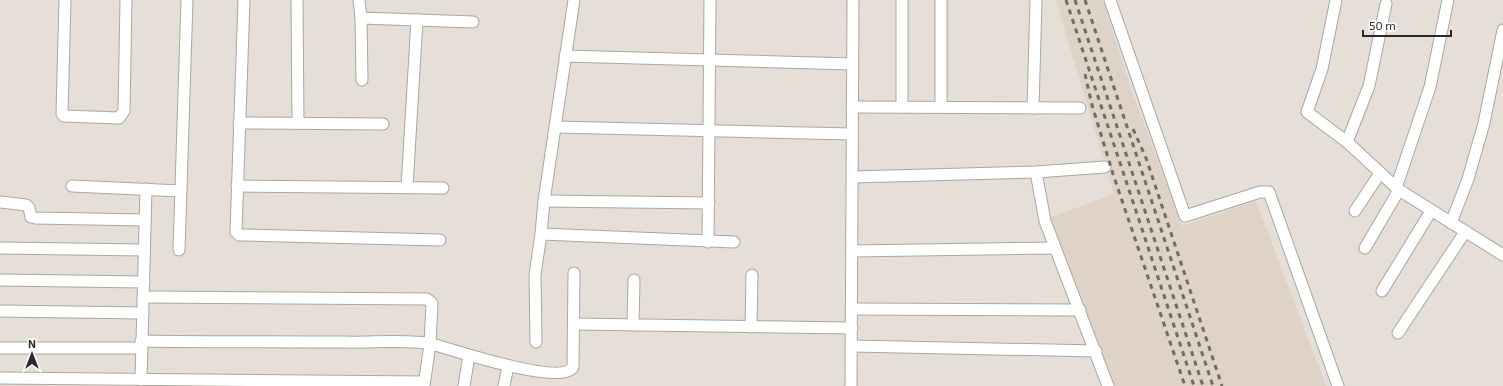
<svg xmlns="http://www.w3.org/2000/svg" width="1503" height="386" viewBox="0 0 1503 386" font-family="'Exo 2',sans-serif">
  <rect width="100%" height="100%" fill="#e6dfd8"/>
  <path fill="#ded3c6" d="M1056 0H1103L1131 89 1182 226 1256 201 1326 386H1106L1049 218 1114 194Z"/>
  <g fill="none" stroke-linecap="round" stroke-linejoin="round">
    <defs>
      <g id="street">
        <path d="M65 0 62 114 64 116 119 118 124 111 126 0"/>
        <path d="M244 0 236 232 239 235H243L440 240"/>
        <path d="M297 0 298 123"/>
        <path d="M359 0 361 18 473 22"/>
        <path d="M941 0V107"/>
        <path d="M1110 0 1185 216 1260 192H1269L1338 386"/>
        <path d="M1336 0 1322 69 1307 112 1347 142 1399 190 1503 255"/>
        <path d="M361 18 362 80"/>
        <path d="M565 56 852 64"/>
        <path d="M852 107 1080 108"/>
        <path d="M902 107V0"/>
        <path d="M1033 108 1036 0"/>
        <path d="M239 123 383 124"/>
        <path d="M555 127 852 134"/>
        <path d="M1347 142 1369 86 1386 4"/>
        <path d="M1036 172 1045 221 1108 386"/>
        <path d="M853 177 1036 172 1105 167"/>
        <path d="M72 186 181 191"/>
        <path d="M237 186 443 188"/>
        <path d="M407 187 417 20"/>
        <path d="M1396 188 1430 87 1448 0"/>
        <path d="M544 201 709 203"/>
        <path d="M0 202 26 205 29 208 31 217 35 218 145 220"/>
        <path d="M1355 211 1380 173"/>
        <path d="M1451 223 1468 179 1484 123 1503 30"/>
        <path d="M541 234 734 242"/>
        <path d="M708 242 710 0"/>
        <path d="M0 248 144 250"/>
        <path d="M1365 248 1399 190"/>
        <path d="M179 250 187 0"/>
        <path d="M852 251 1055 248"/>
        <path d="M0 280 144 282"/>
        <path d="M1382 291 1431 211"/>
        <path d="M143 297 427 299 432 303 430 344 424 386"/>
        <path d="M852 309 1080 310"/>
        <path d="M0 311 143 313"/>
        <path d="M574 324 852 328"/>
        <path d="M633 325 634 280"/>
        <path d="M751 327 752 275"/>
        <path d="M1398 333 1465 232"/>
        <path d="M141 341C209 342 276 342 344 342 368 343 410 339 432 344 453 350 561 386 573 367L574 273"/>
        <path d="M536 342 535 275 541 234 544 201 574 0"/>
        <path d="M852 346 1096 351"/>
        <path d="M0 348H141"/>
        <path d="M0 378 424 382"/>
        <path d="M141 380 146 189"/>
        <path d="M464 386 469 356"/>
        <path d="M504 386 508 366"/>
        <path d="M851 386 853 0"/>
      </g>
    </defs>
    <use href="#street" stroke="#aca69f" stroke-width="13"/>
    <use href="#street" stroke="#fff" stroke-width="11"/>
    <g stroke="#706c67" stroke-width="3" stroke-dasharray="5 5" stroke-linecap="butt">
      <path d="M1066 0 1194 386"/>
      <path d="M1075 0 1203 386"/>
      <path d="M1085 0 1213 386"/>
      <path d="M1085 74 1092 105 1113 174 1185 386"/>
      <path d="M1133 129 1146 158 1222 386"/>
    </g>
  </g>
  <g transform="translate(32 354)" stroke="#ffffff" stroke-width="3" paint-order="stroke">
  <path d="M0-3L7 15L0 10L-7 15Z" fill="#2b2926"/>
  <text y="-6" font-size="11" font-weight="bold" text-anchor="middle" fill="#2b2926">N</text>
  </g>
  <path d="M1363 30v6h88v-6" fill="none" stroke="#2b2926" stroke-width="2"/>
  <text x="1369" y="30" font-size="12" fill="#2b2926" stroke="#ffffff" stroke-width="3" paint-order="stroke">50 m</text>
</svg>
